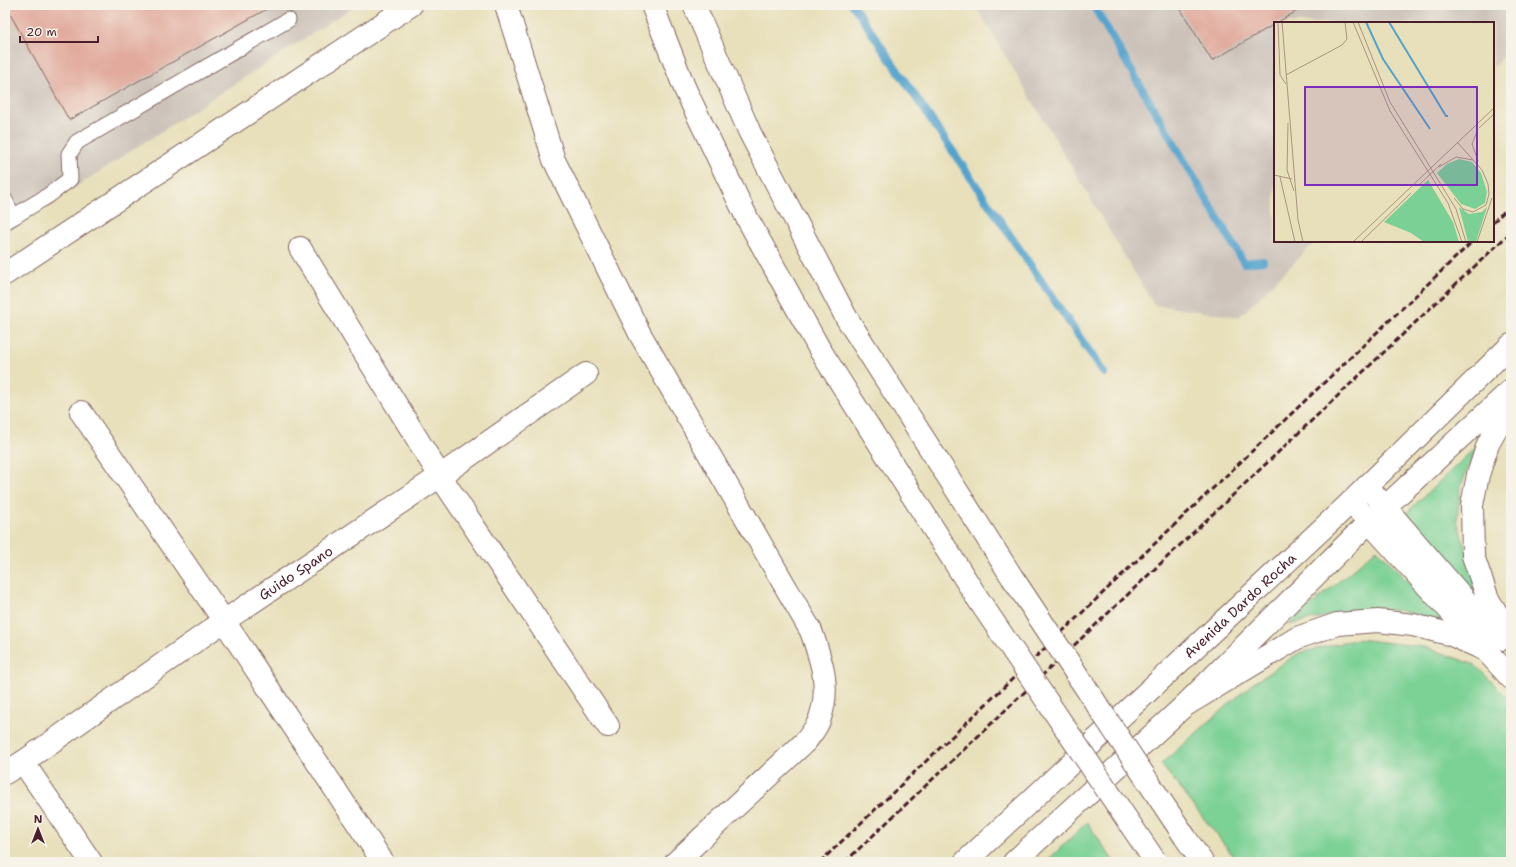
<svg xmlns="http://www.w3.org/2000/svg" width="1516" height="867" viewBox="0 0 1516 867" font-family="'Shantell Sans',sans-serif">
  <rect width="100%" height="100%" fill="#f7f3e8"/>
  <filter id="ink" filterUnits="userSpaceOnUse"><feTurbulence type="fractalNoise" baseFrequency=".025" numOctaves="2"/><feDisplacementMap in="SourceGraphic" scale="8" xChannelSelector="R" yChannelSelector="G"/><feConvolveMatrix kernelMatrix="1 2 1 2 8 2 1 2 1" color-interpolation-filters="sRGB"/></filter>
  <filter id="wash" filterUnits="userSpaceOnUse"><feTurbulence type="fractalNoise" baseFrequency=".012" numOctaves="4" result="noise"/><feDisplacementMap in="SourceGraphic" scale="16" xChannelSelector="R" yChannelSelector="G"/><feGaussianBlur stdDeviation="0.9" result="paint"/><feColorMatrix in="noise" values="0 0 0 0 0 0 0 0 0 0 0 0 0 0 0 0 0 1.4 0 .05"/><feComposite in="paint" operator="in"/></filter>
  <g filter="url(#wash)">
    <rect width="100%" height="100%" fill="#e8e0bb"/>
    <g fill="#ccc2b9">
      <path d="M5 5H356L5 233Z"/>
      <path d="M975 5H1511V49L1493 67V23H1275V241H1316L1239 317 1154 305Z"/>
    </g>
    <g fill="#7bd195" stroke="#627860">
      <path d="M1478 445 1460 488 1457 521 1482 600 1404 515Z"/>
      <path d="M1377 549 1448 623 1397 610 1349 611 1288 625Z"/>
      <path d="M1358 639 1425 647 1475 665 1511 701V862H1238L1161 764 1252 684 1299 653Z"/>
      <path d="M1087 822 1114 862H1046Z"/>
    </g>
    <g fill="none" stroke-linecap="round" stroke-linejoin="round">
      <g stroke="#52a3cd" stroke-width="8">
        <path d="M853 5 1104 373"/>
        <path d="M1093 5 1244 263 1263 261"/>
      </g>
    </g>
    <g id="blocks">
      <g fill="#e1aa9d">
        <path d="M5 5H274L69 120Z"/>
        <path d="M1178 5H1307L1212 61Z"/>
      </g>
    </g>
  </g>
  <g filter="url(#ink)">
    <use href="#blocks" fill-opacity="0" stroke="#81635d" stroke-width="1"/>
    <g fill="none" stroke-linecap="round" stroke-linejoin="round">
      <defs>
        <g id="service">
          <path d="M5 200 13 217 5 222"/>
          <path d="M13 217 49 195 70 179 69 154 77 142 288 20"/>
        </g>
        <g id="minor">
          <path d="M506 5 554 160 640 334 811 631C821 660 831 686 820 718 818 726 811 734 806 741L676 862"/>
          <path d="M300 248 440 476 608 726"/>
          <path d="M5 274 411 5"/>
          <path d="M81 412 224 621 383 862"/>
          <path d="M23 762 91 862"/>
          <path id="s1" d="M5 773 23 762 224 621 440 476 586 374"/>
        </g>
        <g id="secondary">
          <path id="s2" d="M965 862 1351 502 1511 345"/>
          <path d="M1014 862 1184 706 1369 522 1511 390"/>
        </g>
        <g id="motorway">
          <path d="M652 5 685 89 747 218 820 350 976 596"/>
          <path d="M694 5 750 133 846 317 1012 577"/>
          <path d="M1511 403 1488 444 1478 475 1472 505 1473 556 1488 599 1511 637"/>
          <path d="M1367 486 1484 622 1503 639"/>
          <path d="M1351 502 1511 678"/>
          <path d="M1184 706 1297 638 1337 624 1378 621 1413 625 1449 634 1488 651"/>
          <path d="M1185 837 1202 862"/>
        </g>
      </defs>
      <use href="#service" stroke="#81635d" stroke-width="17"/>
      <use href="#minor" stroke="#81635d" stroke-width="24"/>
      <use href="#secondary" stroke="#81635d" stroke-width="24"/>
      <use href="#motorway" stroke="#81635d" stroke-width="24"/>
      <use href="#service" stroke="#fff" stroke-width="15"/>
      <use href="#minor" stroke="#fff" stroke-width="22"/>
      <use href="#secondary" stroke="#fff" stroke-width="22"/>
      <use href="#motorway" stroke="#fff" stroke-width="22"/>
      <g stroke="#4a1f2b" stroke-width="3" stroke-dasharray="6 3" stroke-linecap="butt">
        <path d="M1493 222 1511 205"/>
        <path d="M820 862 1473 241"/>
        <path d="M845 862 1511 232"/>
      </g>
      <defs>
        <g id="motorway-bridge">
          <path d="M1012 577 1185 837"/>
          <path d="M976 596 1155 861"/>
        </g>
      </defs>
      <use href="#motorway-bridge" stroke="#81635d" stroke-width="24" stroke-linecap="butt"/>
      <use href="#motorway-bridge" stroke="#fff" stroke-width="22"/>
    </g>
  </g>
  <g text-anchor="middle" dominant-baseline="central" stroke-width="4" stroke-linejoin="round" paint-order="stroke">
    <g font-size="14" fill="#4a1f2b" stroke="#f7f3e8">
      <text stroke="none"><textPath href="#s1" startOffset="353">Guido Spano</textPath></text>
      <text stroke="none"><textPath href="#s2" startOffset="376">Avenida Dardo Rocha</textPath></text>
    </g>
  </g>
  <g transform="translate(1274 22)">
    <rect width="220" height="220" fill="#e8e0bb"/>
    <path d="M185 137 198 140 207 151 213 170 211 181 201 187 187 182 163 151 173 142ZM154 158 179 200 185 220H150L137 211 110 200ZM185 185 195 192 208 190 213 185 202 220H194Z" fill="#7bd195"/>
    <path fill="none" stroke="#52a3cd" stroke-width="2" d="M92 0 109 37 156 107M115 0 172 94H174"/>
    <path fill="none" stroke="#a99381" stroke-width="1" d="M4 0 6 53 12 62M8 0 24 198 29 220M79 0 116 89 174 181 188 220M84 0 116 80 182 187 192 220M68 23 73 17 71 0M12 53 68 23M14 101 13 148 20 169M205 106 220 92M204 139 198 122 204 107M165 145 182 135 199 138M0 153 18 157M6 155 21 220M146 162 167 142M180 176 189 187 199 190 212 183 215 172 214 162 208 148 184 121M79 220 220 86M87 220 137 171M203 220 218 176"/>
    <path fill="#7b2cbf" fill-opacity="0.15" stroke="#7b2cbf" stroke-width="2" d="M31 65H203V163H31Z"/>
    <rect width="220" height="220" fill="none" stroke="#4a1f2b" stroke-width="2"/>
  </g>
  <rect width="1516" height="867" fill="none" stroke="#f7f3e8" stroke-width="20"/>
  <g transform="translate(38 829)" stroke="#f7f3e8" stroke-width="3" paint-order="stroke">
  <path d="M0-3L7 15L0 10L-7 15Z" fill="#4a1f2b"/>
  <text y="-6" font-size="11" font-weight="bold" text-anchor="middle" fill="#4a1f2b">N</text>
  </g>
  <path d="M20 36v6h78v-6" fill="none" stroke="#4a1f2b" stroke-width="2"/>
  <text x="26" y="36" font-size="12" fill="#4a1f2b" stroke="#f7f3e8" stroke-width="3" paint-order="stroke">20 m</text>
</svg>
